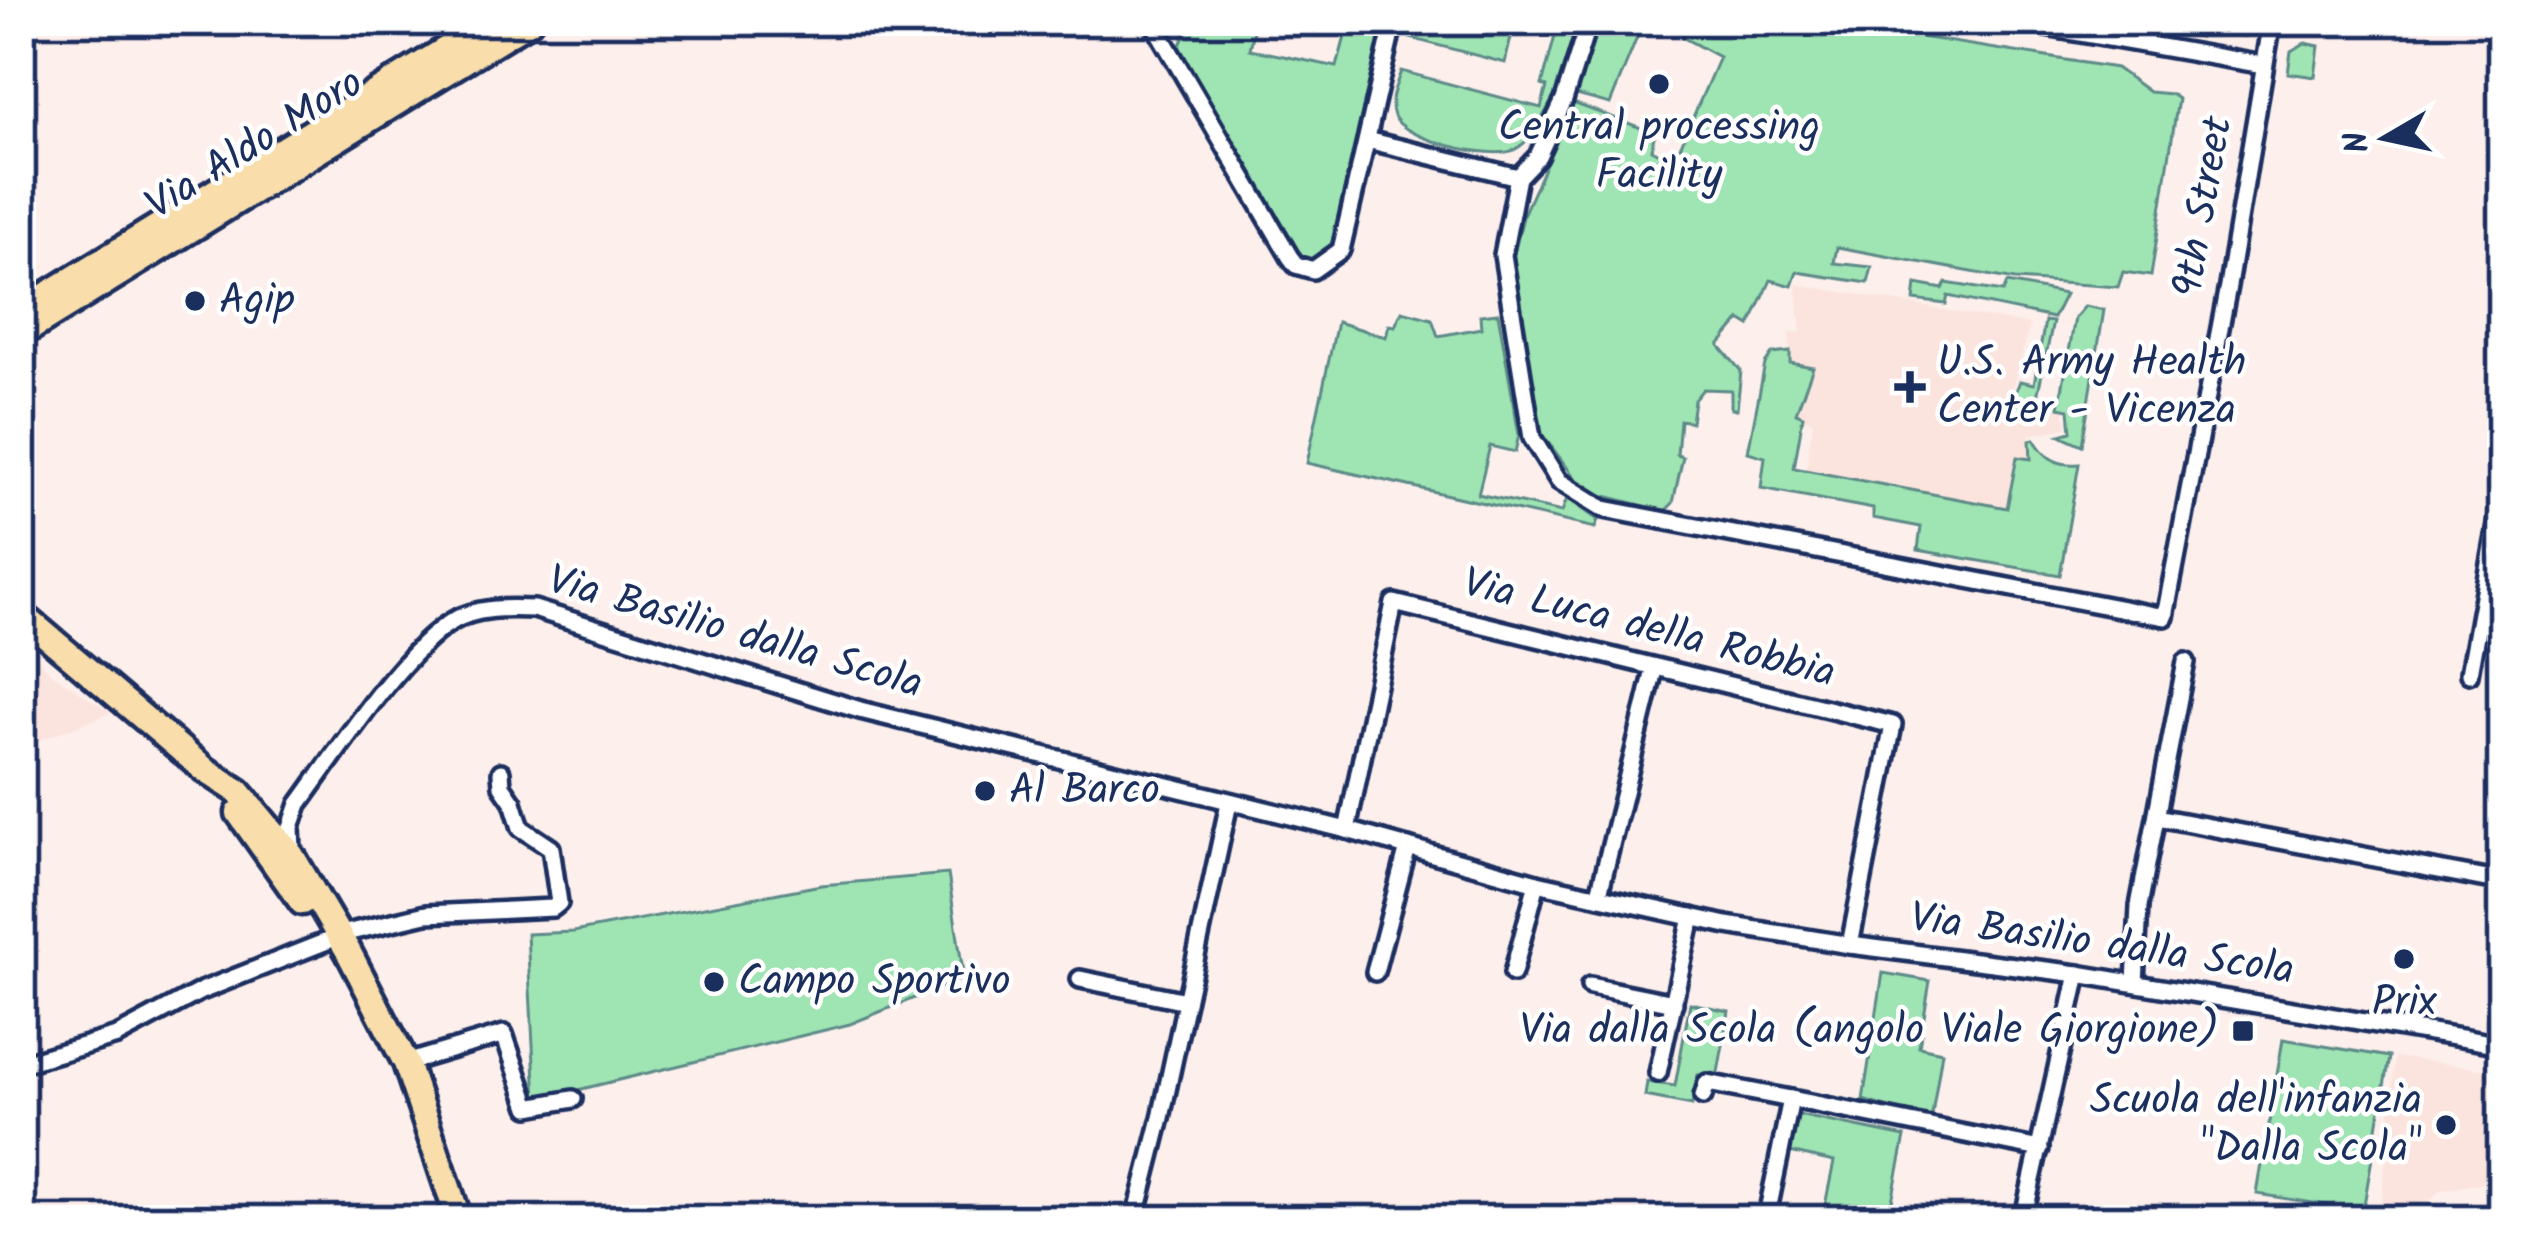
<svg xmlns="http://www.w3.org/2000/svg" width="2523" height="1241" viewBox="0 0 2523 1241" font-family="Kalam,sans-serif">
  <rect width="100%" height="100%" fill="#fdefec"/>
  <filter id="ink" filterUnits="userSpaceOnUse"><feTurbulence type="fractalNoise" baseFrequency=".00833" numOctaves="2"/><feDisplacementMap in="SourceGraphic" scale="24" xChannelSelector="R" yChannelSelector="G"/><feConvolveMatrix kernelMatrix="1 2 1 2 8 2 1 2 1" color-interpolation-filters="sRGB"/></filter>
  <g filter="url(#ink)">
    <g fill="#fce4de">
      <path d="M1796 284 2030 325 2007 413 2064 407 2067 428 2030 435 2031 459 2017 458 2008 508 1806 469 1813 422 1796 413 1790 365 1789 333 1801 332Z"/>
      <path d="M21 641 50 672 111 713 21 747Z"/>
      <path d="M2395 1057 2502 1072V1179L2440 1191 2432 1199 2380 1220Z"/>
      <path d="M2502 1201V1220H2426L2473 1206Z"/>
    </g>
    <g fill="#9fe5b3" stroke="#5d8a88" stroke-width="3">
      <path d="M1177 21H1256L1250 49 1337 67 1349 21H1383L1329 254 1314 261 1298 256 1179 47 1185 34Z"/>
      <path d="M1413 21H1515L1505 63 1410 38Z"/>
      <path d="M1559 21H1612L1638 35 1610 104 1558 90C1545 110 1536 139 1514 150 1493 160 1403 140 1394 116 1388 100 1396 86 1401 71L1541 108 1547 87 1542 85Z"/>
      <path d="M1689 21 1875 24 1876 30 2116 68 2149 92 2171 94 2178 99 2151 276 2123 272 2118 287 2015 280 1837 247 1834 263 1872 267 1868 283 1797 272 1792 286 1771 280 1750 326 1740 320 1719 345 1741 371 1737 409H1731V390L1703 389 1694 400 1691 422 1680 420 1677 455 1683 457 1673 503 1665 511 1593 493 1575 478 1541 433 1513 258 1524 213 1573 103 1655 133 1651 149 1674 161 1719 57 1682 37Z"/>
      <path d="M2118 21H2248L2245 36 2202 30 2199 37Z"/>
      <path d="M2305 43 2319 46 2315 77 2288 73 2291 51Z"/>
      <path d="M1946 283 2003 292 2007 283 2065 294 2053 318 1948 296 1946 304 1914 300 1916 284 1943 289Z"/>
      <path d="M2085 306 2104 310 2082 445 2060 435 2071 432 2069 409 2059 407 2075 318Z"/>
      <path d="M1402 311 1432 319 1438 336 1481 328 1480 315 1498 313 1519 435 1515 452 1490 446 1478 494 1562 512 1567 498 1598 520 1595 528 1307 463 1337 322 1386 337 1389 325 1395 326Z"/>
      <path d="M2045 321 2053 322 2034 411 2007 414 2020 381 2034 384Z"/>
      <path d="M1790 352V363L1813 367 1796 413 1803 416 1794 468 2007 508 2017 457 2031 459 2030 440 2034 439C2045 458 2057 466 2079 464L2060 575 1918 550 1921 527 1873 518V509L1761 488 1765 457 1748 452 1765 364 1772 354Z"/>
      <path d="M948 874 964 978 850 1024 536 1100 527 934 573 932 821 885Z"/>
      <path d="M1883 973 1930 981 1919 1047 1942 1052 1931 1121 1863 1100Z"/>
      <path d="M1690 1003 1729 1011 1717 1078 1698 1075 1692 1105 1645 1096 1647 1082 1675 1086Z"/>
      <path d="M2283 1039 2389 1057 2363 1211 2257 1194Z"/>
      <path d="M1798 1115 1905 1137 1888 1220H1822L1834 1162 1790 1152Z"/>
    </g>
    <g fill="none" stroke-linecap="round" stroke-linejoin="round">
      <defs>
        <g id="minor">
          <path d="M1152 21 1290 257 1296 265 1313 270 1341 250 1394 21"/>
          <path d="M1589 21 1564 100 1538 156 1518 177 1503 255 1532 438 1559 481 1604 509 2165 617 2228 286 2272 21"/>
          <path d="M2011 21 2264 65"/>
          <path d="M1367 140 1518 177"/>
          <path d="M2469 674 2502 491"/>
          <path d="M2157 817 2502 882"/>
          <path d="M1347 830 1394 603 1893 725 1850 945"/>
          <path d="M292 851 291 827 299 804C335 755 401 653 451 622 475 607 506 608 534 609L860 710 1347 830 1537 883 1727 925 1850 945 2078 974 2502 1045"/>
          <path d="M1599 894 1654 670"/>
          <path d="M1375 972 1408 847"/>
          <path d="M1513 973 1537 883"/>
          <path d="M1080 979 1186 1001"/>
          <path d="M2135 983 2139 906 2186 662"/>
          <path d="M1590 986 1674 1003"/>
          <path d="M406 1063 504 1034 529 1107 573 1099"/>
          <path d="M21 1064 117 1036 201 991 350 932 426 914 553 908 559 903 551 848 521 828 513 802 502 786 501 772"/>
          <path d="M1658 1073 1692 917"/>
          <path d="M1703 1096 1707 1083 1791 1099"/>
          <path d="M1135 1220 1161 1118 1229 803"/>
          <path d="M1766 1220 1791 1099 2040 1149"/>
          <path d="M2023 1220 2078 974"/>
        </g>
        <g id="primary">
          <path d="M21 311 492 21"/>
          <path d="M21 334 529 21"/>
          <path d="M21 614 204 769 239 792 292 856 348 951 406 1063 459 1220"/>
          <path d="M239 813 302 902"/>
        </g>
      </defs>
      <use href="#minor" stroke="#1b2f5e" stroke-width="24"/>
      <use href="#primary" stroke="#1b2f5e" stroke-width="33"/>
      <use href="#minor" stroke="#fff" stroke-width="15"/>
      <use href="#primary" stroke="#f9deab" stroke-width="24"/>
    </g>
  </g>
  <g fill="#1b2f5e" stroke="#fff" stroke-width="4.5">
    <circle cx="1659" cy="84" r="12"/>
    <circle cx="195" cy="301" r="12"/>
    <path d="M1904 369h12v12h12v12h-12v12h-12v-12h-12v-12h12z"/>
    <circle cx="985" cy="791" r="12"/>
    <circle cx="2404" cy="959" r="12"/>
    <circle cx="714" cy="982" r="12"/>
    <rect x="2231" y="1019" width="24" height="24" rx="6"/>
    <circle cx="2446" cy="1125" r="12"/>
  </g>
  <g text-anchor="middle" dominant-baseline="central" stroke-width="9" stroke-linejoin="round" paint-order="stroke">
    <g font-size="42" fill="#1b2f5e" stroke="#fff" text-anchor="start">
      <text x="1659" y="128" text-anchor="middle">Central processing<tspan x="1659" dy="48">Facility</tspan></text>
      <text x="219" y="301">Agip</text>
      <text x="1937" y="363">U.S. Army Health<tspan x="1937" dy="48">Center - Vicenza</tspan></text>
      <text x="1009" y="791">Al Barco</text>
      <text x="738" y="982">Campo Sportivo</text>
      <text x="2404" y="1003" text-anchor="middle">Prix</text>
      <text x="2219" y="1031" text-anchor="end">Via dalla Scola (angolo Viale Giorgione)</text>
      <text x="2422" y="1101" text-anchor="end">Scuola dell'infanzia<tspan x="2422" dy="48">"Dalla Scola"</tspan></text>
    </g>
    <g font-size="42" fill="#1b2f5e" stroke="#fff">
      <text transform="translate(255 145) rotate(-32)">Via Aldo Moro</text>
      <text transform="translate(2204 207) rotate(-80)">9th Street</text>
      <text transform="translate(1649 629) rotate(14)">Via Luca della Robbia</text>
      <text transform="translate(735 633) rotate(16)">Via Basilio dalla Scola</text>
      <text transform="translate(2102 945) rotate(8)">Via Basilio dalla Scola</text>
    </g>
  </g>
  <rect width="2523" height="1241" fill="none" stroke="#fff" stroke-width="72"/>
  <rect x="36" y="36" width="2451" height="1169" fill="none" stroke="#1b2f5e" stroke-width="4.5" filter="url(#ink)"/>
  <g transform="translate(2385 138) rotate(261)" stroke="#ffffff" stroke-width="9" paint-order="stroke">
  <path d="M0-9L21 45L0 30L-21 45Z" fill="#1b2f5e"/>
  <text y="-18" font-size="33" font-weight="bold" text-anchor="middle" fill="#1b2f5e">N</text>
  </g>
</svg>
